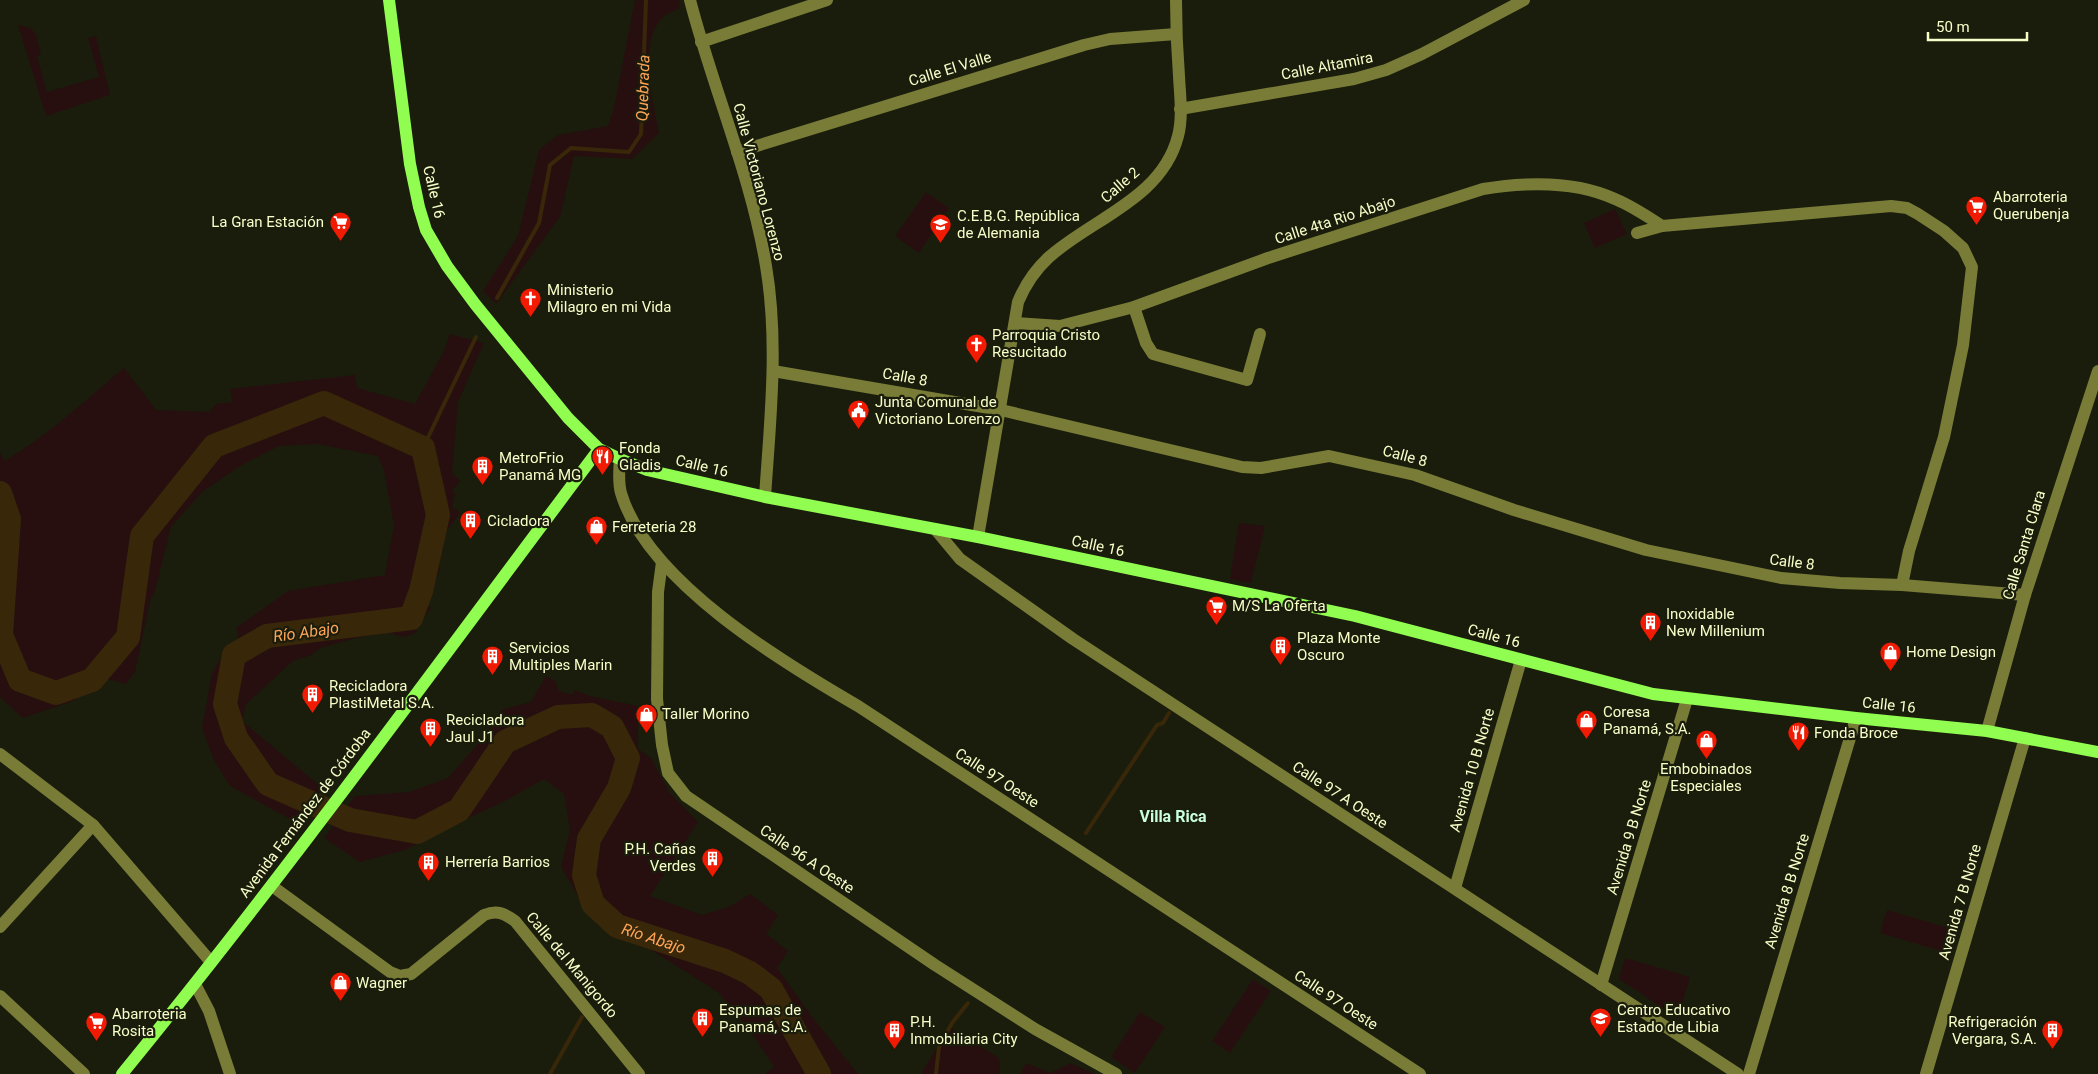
<svg xmlns="http://www.w3.org/2000/svg" width="2098" height="1074" viewBox="0 0 2098 1074" font-family="Roboto,sans-serif">
  <rect width="100%" height="100%" fill="#1a1d0c"/>
  <g fill="#270f10">
    <path d="M635 0H679L680 8C675 11 668 13 663 17 637 43 653 101 659 133L632 159 574 156 560 217 496 304 483 291 518 236 539 150 558 135 608 126 614 107Z"/>
    <path d="M18 25C39 28 36 36 41 55L37 56 47 92 99 77 88 38 96 36 110 95 46 116Z"/>
    <path d="M926 192 949 208 919 253 895 236Z"/>
    <path d="M1615 209 1627 234 1595 248 1584 223Z"/>
    <path d="M450 334 484 343 458 402 452 473 460 481 452 491 455 494 452 507 460 513 442 537 439 572 431 588 427 605 431 608 415 628 418 632 404 637 385 632 360 637 320 648 311 655 293 661 246 704 242 721 326 791 299 824 230 786 214 760 202 728 212 673 222 656 236 645 238 634 236 628 288 591 385 575 394 525 384 471 378 456 318 444 279 446 240 466 202 492 171 527 154 595 151 597 135 672 126 684 104 678 73 701 23 718 0 697V453L5 461C49 434 85 401 124 368L156 410 209 412 216 404 232 402 230 389 355 375 357 388 415 404 444 351Z"/>
    <path d="M1239 523 1265 526 1251 583 1230 579Z"/>
    <path d="M546 676 556 682 559 691 572 695 575 690 590 696 638 706V749L651 758 669 792 698 822 650 896 702 915 729 907 750 894 778 915 766 934 788 951 777 968 813 1018 858 1074H765L774 1067 751 1032 718 992 648 948 608 927 582 903 561 867 570 830 564 794 544 779 505 801 432 835 408 849 360 862 324 838 355 796 409 792 448 778 477 745 504 709 531 702Z"/>
    <path d="M1887 910 1952 929 1945 952 1880 933Z"/>
    <path d="M1625 958 1690 977 1678 1018 1619 979Z"/>
    <path d="M1253 979 1271 991 1230 1053 1212 1041Z"/>
    <path d="M1140 1012 1165 1027 1135 1073 1111 1057Z"/>
    <path d="M949 1027 999 1058 1000 1074H921Z"/>
    <path d="M1026 1063 1051 1073 1070 1063 1095 1074H1020Z"/>
  </g>
  <g fill="none" stroke-linecap="round" stroke-linejoin="round">
    <g stroke="#392709" stroke-width="4">
      <path d="M497 298 539 223 550 165 571 148 629 152 641 134 646 0"/>
      <path d="M423 448 476 337"/>
      <path d="M1086 833 1157 725 1163 723 1169 713"/>
      <path d="M550 1074 582 1017"/>
      <path d="M936 1074 939 1047 952 1023 968 1003"/>
    </g>
    <path stroke="#392709" stroke-width="24" id="s1" d="M0 493 9 519 1 635 20 680 56 693 92 680 128 637 142 536 214 446 324 403 423 448 438 515 421 591 411 618 267 636 234 655 225 704 236 738 268 784 350 820 417 832 459 810 505 742 558 717 592 715 612 727 628 758 619 788 589 839 584 875 593 904 617 926 725 961 750 973 771 989 819 1074"/>
    <g stroke="#797c37" stroke-width="12">
      <path d="M690 0C713 89 751 175 766 266 779 343 770 421 765 497"/>
      <path d="M701 42 827 0"/>
      <path d="M1180 109 1354 79 1386 70 1422 54 1524 0"/>
      <path d="M737 152 1084 45 1110 39 1176 34"/>
      <path d="M1637 233 1662 226 1891 206 1907 208 1918 214 1944 231 1963 248 1972 267 1963 345 1944 437 1909 551 1902 585"/>
      <path d="M1134 307 1146 343 1153 354 1247 380 1260 334"/>
      <path d="M1015 323 1060 326 1134 307 1268 258 1483 189C1526 182 1574 180 1615 199 1632 206 1647 216 1662 226"/>
      <path d="M773 371 1001 410 1242 467 1261 468 1329 456 1415 475 1514 510 1646 550 1781 578 1840 583 1902 585 2025 595"/>
      <path d="M620 459C619 470 618 482 621 493 647 581 782 662 858 706L1420 1074"/>
      <path d="M935 529 960 559 1073 639 1738 1074"/>
      <path d="M978 537 1018 302C1025 285 1034 271 1048 258 1091 219 1162 199 1178 136 1183 117 1180 96 1179 76 1177 51 1176 25 1176 0"/>
      <path d="M662 562 658 592 657 699 662 745 668 773 686 796 935 965 1035 1029 1116 1074"/>
      <path d="M1987 731 2025 595 2098 371"/>
      <path d="M0 754 93 825 211 962"/>
      <path d="M272 886 390 972 400 976 411 974 484 915C497 910 504 913 515 921L639 1074"/>
      <path d="M1455 888 1521 660"/>
      <path d="M0 927 93 825"/>
      <path d="M195 984 209 1011 230 1074"/>
      <path d="M1601 985 1687 699"/>
      <path d="M0 996 84 1074"/>
      <path d="M1749 1074 1856 718"/>
      <path d="M1926 1074 2025 738"/>
    </g>
    <g stroke="#91fd50" stroke-width="12">
      <path d="M389 0 410 164 419 207 426 230 447 266 475 304 568 418 599 449 620 459 647 470 765 497 978 537 1355 616 1653 694 1856 718 1987 731 2098 752"/>
      <path d="M122 1074C288 871 442 658 599 449"/>
    </g>
  </g>
  <defs>
    <symbol id="supermarket-pin" viewBox="-11 -11 22 30"><path d="M0 17L-7.5 6A9.5 9.5 0 1 1 7.5 6Z" fill="#f11a02" stroke="#1a1d0c"/><path d="M-6-5.5h2.5l.6 2H6L4.5 2H-2.5L-4.4-4H-6ZM-1.5 3.2a1.3 1.3 0 1 0 .1 0ZM3 3.2a1.3 1.3 0 1 0 .1 0Z" fill="#fff"/></symbol>
    <symbol id="school-pin" viewBox="-11 -11 22 30"><path d="M0 17L-7.5 6A9.5 9.5 0 1 1 7.5 6Z" fill="#f11a02" stroke="#1a1d0c"/><path d="M0-5L7-2L0 1L-7-2ZM-4 1L0 2.5L4 1V4Q0 6-4 4Z" fill="#fff"/></symbol>
    <symbol id="church-pin" viewBox="-11 -11 22 30"><path d="M0 17L-7.5 6A9.5 9.5 0 1 1 7.5 6Z" fill="#f11a02" stroke="#1a1d0c"/><path d="M-1.2-6h2.4v3.5h3.3v2.4h-3.3V6h-2.4V-.1h-3.3v-2.4h3.3Z" fill="#fff"/></symbol>
    <symbol id="civic-pin" viewBox="-11 -11 22 30"><path d="M0 17L-7.5 6A9.5 9.5 0 1 1 7.5 6Z" fill="#f11a02" stroke="#1a1d0c"/><path d="M-.6-6.5H3V-4.5H.6V-3L4-1V1h2V6H-6V1h2V-1L-.6-3ZM-1.2 2.5V6h2.4V2.5Z" fill="#fff"/></symbol>
    <symbol id="restaurant-pin" viewBox="-11 -11 22 30"><path d="M0 17L-7.5 6A9.5 9.5 0 1 1 7.5 6Z" fill="#f11a02" stroke="#1a1d0c"/><path d="M-5-6h1v4h1v-4h1v4h1v-4h1v5L-1.5 .5V6h-2V.5L-5-1ZM5-6V6H3V1.5H1.5Q1.5-4 5-6Z" fill="#fff"/></symbol>
    <symbol id="building-pin" viewBox="-11 -11 22 30"><path d="M0 17L-7.5 6A9.5 9.5 0 1 1 7.5 6Z" fill="#f11a02" stroke="#1a1d0c"/><path d="M-4-6H4V6H1V3H-1V6H-4ZM-2.5-4.3h1.7v1.8h-1.7ZM.8-4.3h1.7v1.8H.8ZM-2.5-1h1.7V.8h-1.7ZM.8-1h1.7V.8H.8Z" fill="#fff"/></symbol>
    <symbol id="shop-pin" viewBox="-11 -11 22 30"><path d="M0 17L-7.5 6A9.5 9.5 0 1 1 7.5 6Z" fill="#f11a02" stroke="#1a1d0c"/><path d="M-5-2.5h2.3a2.7 3.5 0 0 1 5.4 0H5L5.5 6h-11ZM-1.5-2.5h3a1.5 2.3 0 0 0-3 0Z" fill="#fff"/></symbol>
  </defs>
  <g fill-rule="evenodd">
    <use href="#supermarket-pin" x="1964" y="194" width="25" height="34"/>
    <use href="#supermarket-pin" x="328" y="210" width="25" height="34"/>
    <use href="#school-pin" x="928" y="212" width="25" height="34"/>
    <use href="#church-pin" x="518" y="286" width="25" height="34"/>
    <use href="#church-pin" x="964" y="332" width="25" height="34"/>
    <use href="#civic-pin" x="846" y="398" width="25" height="34"/>
    <use href="#restaurant-pin" x="590" y="444" width="25" height="34"/>
    <use href="#building-pin" x="470" y="454" width="25" height="34"/>
    <use href="#building-pin" x="458" y="508" width="25" height="34"/>
    <use href="#shop-pin" x="584" y="514" width="25" height="34"/>
    <use href="#supermarket-pin" x="1204" y="594" width="25" height="34"/>
    <use href="#building-pin" x="1638" y="610" width="25" height="34"/>
    <use href="#building-pin" x="1268" y="634" width="25" height="34"/>
    <use href="#shop-pin" x="1878" y="640" width="25" height="34"/>
    <use href="#building-pin" x="480" y="644" width="25" height="34"/>
    <use href="#building-pin" x="300" y="682" width="25" height="34"/>
    <use href="#shop-pin" x="634" y="702" width="25" height="34"/>
    <use href="#shop-pin" x="1574" y="708" width="25" height="34"/>
    <use href="#building-pin" x="418" y="716" width="25" height="34"/>
    <use href="#restaurant-pin" x="1786" y="720" width="25" height="34"/>
    <use href="#shop-pin" x="1694" y="728" width="25" height="34"/>
    <use href="#building-pin" x="700" y="846" width="25" height="34"/>
    <use href="#building-pin" x="416" y="850" width="25" height="34"/>
    <use href="#shop-pin" x="328" y="970" width="25" height="34"/>
    <use href="#building-pin" x="690" y="1006" width="25" height="34"/>
    <use href="#school-pin" x="1588" y="1006" width="25" height="34"/>
    <use href="#supermarket-pin" x="84" y="1010" width="25" height="34"/>
    <use href="#building-pin" x="882" y="1018" width="25" height="34"/>
    <use href="#building-pin" x="2040" y="1018" width="25" height="34"/>
  </g>
  <g text-anchor="middle" dominant-baseline="central" stroke-width="4.5" stroke-linejoin="round" paint-order="stroke">
    <g font-size="15" fill="#f8fec8" stroke="#1a1d0c">
      <text transform="translate(1327 66) rotate(-11)">Calle Altamira</text>
      <text transform="translate(950 69) rotate(-17)">Calle El Valle</text>
      <text transform="translate(759 182) rotate(75)">Calle Victoriano Lorenzo</text>
      <text transform="translate(1120 185) rotate(-41)">Calle 2</text>
      <text transform="translate(434 192) rotate(77)">Calle 16</text>
      <text transform="translate(1335 220) rotate(-18)">Calle 4ta Rio Abajo</text>
      <text transform="translate(905 377) rotate(10)">Calle 8</text>
      <text transform="translate(1405 456) rotate(15)">Calle 8</text>
      <text transform="translate(702 466) rotate(13)">Calle 16</text>
      <text transform="translate(2024 545) rotate(-73)">Calle Santa Clara</text>
      <text transform="translate(1098 546) rotate(12)">Calle 16</text>
      <text transform="translate(1792 562) rotate(7)">Calle 8</text>
      <text transform="translate(1494 636) rotate(15)">Calle 16</text>
      <text transform="translate(1889 705) rotate(6)">Calle 16</text>
      <text transform="translate(1472 770) rotate(-74)">Avenida 10 B Norte</text>
      <text transform="translate(997 778) rotate(33)">Calle 97 Oeste</text>
      <text transform="translate(1340 795) rotate(33)">Calle 97 A Oeste</text>
      <text transform="translate(305 813) rotate(-53)">Avenida Fernández de Córdoba</text>
      <text transform="translate(1629 837) rotate(-73)">Avenida 9 B Norte</text>
      <text transform="translate(807 859) rotate(34)">Calle 96 A Oeste</text>
      <text transform="translate(1787 891) rotate(-73)">Avenida 8 B Norte</text>
      <text transform="translate(1960 902) rotate(-74)">Avenida 7 B Norte</text>
      <text transform="translate(572 965) rotate(50)">Calle del Manigordo</text>
      <text transform="translate(1336 1000) rotate(33)">Calle 97 Oeste</text>
    </g>
    <g font-size="15" fill="#f8fec8" stroke="#1a1d0c" text-anchor="start">
      <text x="1993" y="197">Abarroteria<tspan x="1993" dy="17">Querubenja</tspan></text>
      <text x="957" y="216">C.E.B.G. República<tspan x="957" dy="17">de Alemania</tspan></text>
      <text x="324" y="222" text-anchor="end">La Gran Estación</text>
      <text x="547" y="290">Ministerio<tspan x="547" dy="17">Milagro en mi Vida</tspan></text>
      <text x="992" y="335">Parroquia Cristo<tspan x="992" dy="17">Resucitado</tspan></text>
      <text x="875" y="402">Junta Comunal de<tspan x="875" dy="17">Victoriano Lorenzo</tspan></text>
      <text x="619" y="448">Fonda<tspan x="619" dy="17">Gladis</tspan></text>
      <text x="499" y="458">MetroFrio<tspan x="499" dy="17">Panamá MG</tspan></text>
      <text x="487" y="521">Cicladora</text>
      <text x="612" y="527">Ferreteria 28</text>
      <text x="1232" y="606">M/S La Oferta</text>
      <text x="1666" y="614">Inoxidable<tspan x="1666" dy="17">New Millenium</tspan></text>
      <text x="1297" y="638">Plaza Monte<tspan x="1297" dy="17">Oscuro</tspan></text>
      <text x="509" y="648">Servicios<tspan x="509" dy="17">Multiples Marin</tspan></text>
      <text x="1906" y="652">Home Design</text>
      <text x="329" y="686">Recicladora<tspan x="329" dy="17">PlastiMetal S.A.</tspan></text>
      <text x="1603" y="712">Coresa<tspan x="1603" dy="17">Panamá, S.A.</tspan></text>
      <text x="662" y="714">Taller Morino</text>
      <text x="446" y="720">Recicladora<tspan x="446" dy="17">Jaul J1</tspan></text>
      <text x="1814" y="733">Fonda Broce</text>
      <text x="1706" y="769" text-anchor="middle">Embobinados<tspan x="1706" dy="17">Especiales</tspan></text>
      <text x="696" y="849" text-anchor="end">P.H. Cañas<tspan x="696" dy="17">Verdes</tspan></text>
      <text x="445" y="862">Herrería Barrios</text>
      <text x="356" y="983">Wagner</text>
      <text x="719" y="1010">Espumas de<tspan x="719" dy="17">Panamá, S.A.</tspan></text>
      <text x="1617" y="1010">Centro Educativo<tspan x="1617" dy="17">Estado de Libia</tspan></text>
      <text x="112" y="1014">Abarroteria<tspan x="112" dy="17">Rosita</tspan></text>
      <text x="910" y="1022">P.H.<tspan x="910" dy="17">Inmobiliaria City</tspan></text>
      <text x="2037" y="1022" text-anchor="end">Refrigeración<tspan x="2037" dy="17">Vergara, S.A.</tspan></text>
    </g>
    <g font-size="16" font-style="italic" fill="#fda457" stroke="#1a1d0c">
      <text transform="translate(643 88) rotate(-88)">Quebrada</text>
      <text transform="translate(306 632) rotate(-8)">Río Abajo</text>
      <text stroke="none"><textPath href="#s1" startOffset="1936">Río Abajo</textPath></text>
    </g>
    <g font-size="16" font-weight="bold" fill="#caffdd" stroke="#1a1d0c">
      <text x="1173" y="816">Villa Rica</text>
    </g>
  </g>
  <path d="M1928 32v8h99v-8" fill="none" stroke="#f8fec8" stroke-width="2.5"/>
  <text x="1936" y="32" font-size="15" fill="#f8fec8" stroke="#1a1d0c" stroke-width="4" paint-order="stroke">50 m</text>
</svg>
